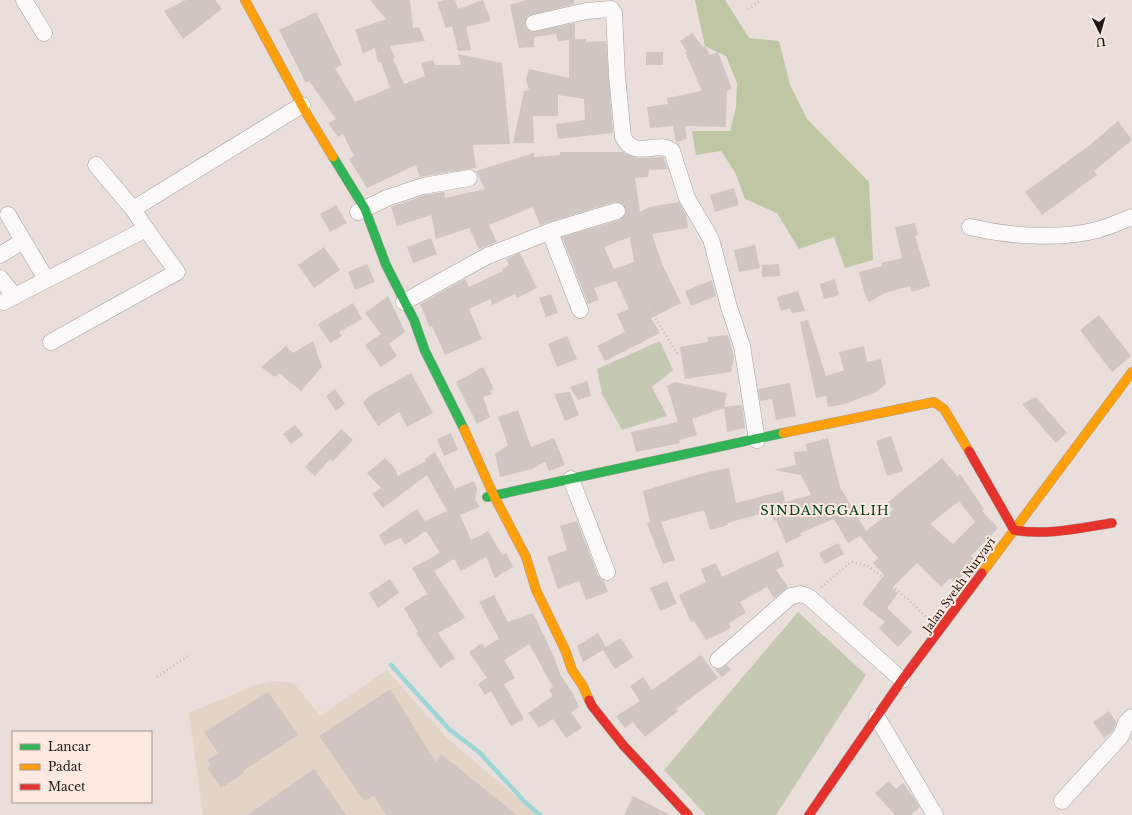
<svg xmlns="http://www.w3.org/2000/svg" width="1132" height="815" viewBox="0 0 1132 815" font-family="'Libre Baskerville',serif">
  <rect width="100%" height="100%" fill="#e9ded9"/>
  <path fill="#e1d5c8" d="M387 670 448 739 538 815H203L189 713 255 685 277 681 294 683 320 716Z"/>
  <g fill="#c5c8b2">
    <path d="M660 341 673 370 652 387 667 416 622 430 602 394 597 369Z"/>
    <path d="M798 612 866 675 776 815H706L664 770Z"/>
  </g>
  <path fill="#bec6a4" d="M695 0H725L749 38 779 41 790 85 807 119 869 182 873 260 845 268 834 237 799 249 777 213 745 199 735 172 721 151 696 155 692 131H730L736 107 737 83 726 56 705 46Z"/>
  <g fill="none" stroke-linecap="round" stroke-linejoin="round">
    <path stroke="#9dd6d8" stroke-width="4.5" d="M391 665 449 729 479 752 525 802 540 815"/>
  </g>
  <g fill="#cfc6c1" fill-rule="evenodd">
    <path d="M186 0H215L222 9 183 39 164 11Z"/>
    <path d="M370 0H410L413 28 419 27 425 41 390 46 395 58 393 59 404 84 425 76 421 63 433 60 435 65H461L458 54 502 63 510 144 473 145 476 168 420 177 416 165 367 188 349 159 354 156 343 134 338 137 328 123 336 119 309 81 306 83 279 30 316 12 342 65 335 68 355 102 390 88 381 62 378 63 375 48 363 53 355 30 386 19Z"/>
    <path d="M444 0H455L458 9 483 0 491 21 466 27 471 50 458 51 452 26 446 28 437 2Z"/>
    <path d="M526 0H574V4L528 16 525 25 531 32 575 23V39H586V42L606 41 613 133 558 139 556 124 585 120 584 99 558 95V116H533L534 143H513L524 91 529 90 526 80 529 69 569 78V40L558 41 556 34 534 37V47L519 48 510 5Z"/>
    <path d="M692 33 703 47 705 46 710 55 718 52 732 89 727 91 726 127 685 126 687 139 676 142 673 126 650 128 647 107 668 104 667 98 702 91 685 52H687L680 41Z"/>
    <rect x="646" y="52" width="17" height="13"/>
    <path d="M1118 121 1132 140 1094 171 1097 175 1042 215 1025 192 1090 145Z"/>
    <path d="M560 152H622L638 158 663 157 668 169 649 170 648 177 635 178 640 212 649 207 679 202 686 215 688 228 652 234 662 264 681 303 651 318 660 333 605 361 597 346 625 332 617 314 629 309 616 281 594 288 599 300 588 304 562 237 620 220 626 213 623 204 614 202 540 225 533 207 489 225 497 242 479 249 469 228 436 239 431 215 397 226 391 207 425 195 444 192 445 198 485 189 476 171 534 153V157L560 155ZM630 237 634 262 614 269 604 247Z"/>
    <path d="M734 188 739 205 715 212 710 195Z"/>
    <path d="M336 205 347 223 330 232 320 214Z"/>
    <path d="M915 223 918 235 915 236 930 286 912 292 910 286 885 293 869 302 865 295 859 272 882 266 881 263 902 258 895 227Z"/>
    <path d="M431 238 437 254 413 263 407 247Z"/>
    <path d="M755 245 760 268 739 272 734 250Z"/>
    <path d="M324 247 340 270 314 288 298 265Z"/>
    <path d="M520 253 537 288 517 298 515 294 492 305 490 299 469 309 482 339 445 355 432 326 430 328 420 304 465 279 469 287 503 271 502 269 509 265 506 259Z"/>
    <path d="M367 264 375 282 355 290 348 272Z"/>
    <path d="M779 264 780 276 762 277V265Z"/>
    <path d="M835 279 839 295 824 299 820 284Z"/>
    <path d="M712 280 716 296 691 306 685 291Z"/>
    <path d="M798 291 805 311 792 313 790 308 781 311 777 297Z"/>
    <path d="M551 294 558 313 546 317 539 298Z"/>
    <path d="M388 296 405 332 389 344 397 356 381 367 365 345 381 334 365 313Z"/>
    <path d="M353 303 362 319 339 332 342 336 330 343 318 324Z"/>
    <path d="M1099 315 1131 356 1112 372 1080 330Z"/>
    <path d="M808 320 826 376 844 370 839 352 864 346 867 362 881 359 886 384 876 392 845 404 828 407 826 396 816 398 800 322Z"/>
    <path d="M728 335 734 357 731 372 685 379 680 347 708 342 707 337Z"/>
    <path d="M567 336 577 359 557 367 548 344Z"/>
    <path d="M313 341 322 367 301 391 279 373 275 377 261 367 286 346 293 353Z"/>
    <path d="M483 367 494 389 490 391 492 394 483 397 490 417 477 424 456 382Z"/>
    <path d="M411 373 433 413 407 427 399 412 378 426 363 403 369 396Z"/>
    <path d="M587 381 591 396 578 400 570 387Z"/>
    <path d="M675 382 727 393 724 408 692 419 697 435 679 440 680 443 636 452 631 432 678 422 667 386Z"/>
    <path d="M790 383 796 416 776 420 772 399 760 401 758 389Z"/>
    <path d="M335 389 345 404 336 411 326 396Z"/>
    <path d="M570 392 579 415 565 421 554 394Z"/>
    <path d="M1036 397 1067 433 1056 443 1022 404Z"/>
    <path d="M742 405 745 428 727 432 724 407Z"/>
    <path d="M518 410 531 447 554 438 565 465 549 471 545 462 532 469 500 477 495 454 508 445 498 417Z"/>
    <path d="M295 425 303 435 291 444 283 434Z"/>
    <path d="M341 429 353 440 333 461 330 459 315 476 305 467Z"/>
    <path d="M451 433 458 450 444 456 437 439Z"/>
    <path d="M891 436 903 471 887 476 876 441Z"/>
    <path d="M828 438 840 487 866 531 893 510 887 503 942 458 957 476 960 474 984 509 982 511 998 528 971 556 976 560 957 584 950 578 941 587 917 563 892 588 898 593 887 608 912 632 898 647 879 628 885 622 862 604 884 575 873 563 878 558 860 536 848 543 834 519 800 533 801 536 786 543 776 520 774 521 771 511 727 523 728 525 710 530 704 510 661 522 675 560 663 564 654 542 647 523 650 522 643 491 703 473 729 468 736 503 783 491 785 502 811 495 801 475 774 470 796 465 794 452 807 451 806 444ZM959 501 975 522 953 544 930 524Z"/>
    <path d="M435 452 455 489 474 481 477 489 475 499 480 507 460 515 471 540 488 531 502 555 506 553 513 567 495 578 486 557 461 571 454 559 434 571 465 618 438 633 455 658 440 668 416 633 418 632 404 608 427 594 412 568 440 553 426 531 405 545 401 538 384 545 379 535 417 509 425 521 447 511 427 475 383 508 372 494 381 488 367 473 385 458 394 467 398 476 426 461 425 459Z"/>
    <path d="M577 521 598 575 604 581 608 592 586 600 579 581 558 589 547 557 567 550 560 526Z"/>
    <path d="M838 543 844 554 825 564 819 553Z"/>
    <path d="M778 551 784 566 776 570 788 587 774 598 767 587 740 602 746 613 729 623 731 628 706 640 694 621 691 622 679 595 706 582 701 569 716 563 722 577Z"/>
    <path d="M390 579 399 593 378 608 369 593Z"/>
    <path d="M667 581 677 604 660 611 650 588Z"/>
    <path d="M494 595 508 622 533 613 554 657 560 674 572 692 579 707 571 712 582 728 566 738 553 719 539 728 528 713 553 696 549 690 553 687 529 644 504 660 515 678 504 684 524 719 511 726 491 691 485 695 478 684 487 678 469 652 482 643 485 647 499 639 479 602Z"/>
    <path d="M598 633 606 647 621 638 633 657 615 669 603 650 583 662 577 646Z"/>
    <path d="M701 655 718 678 676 709 678 711 645 737 633 722 625 728 616 716 640 701 630 686 643 677 652 690Z"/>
    <path d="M727 665 731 670 722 677 715 669H720Z"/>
    <path d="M390 689 436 762 441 754 517 815H386L374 796 364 801 319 736Z"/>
    <path d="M268 692 298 735 243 771 244 773 221 788 207 768 211 765 207 760 218 753 204 732Z"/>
    <path d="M1109 711 1116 722 1113 731 1104 738 1093 722Z"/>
    <path d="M314 769 346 815H248Z"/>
    <path d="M889 781 896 789 903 783 920 807 911 815H895L875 793Z"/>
    <path d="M633 796 670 815H624Z"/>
  </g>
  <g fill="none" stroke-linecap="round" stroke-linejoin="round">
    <defs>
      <g id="street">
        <path d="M24 0 44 33"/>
        <path d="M534 23 586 11 611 9 614 13 617 76 623 137C635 161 658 139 672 151L687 198 711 239 729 307 742 346 757 440"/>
        <path d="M96 165 133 209 302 105"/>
        <path d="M358 212 387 198 423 186 469 178"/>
        <path d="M8 215 46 279"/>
        <path d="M970 227C1008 236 1059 240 1097 230 1109 227 1121 221 1132 217"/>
        <path d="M550 232 580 310"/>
        <path d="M0 255 23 241"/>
        <path d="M0 278 15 296"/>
        <path d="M3 302 146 229 133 209"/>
        <path d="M404 302 487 256 554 230 617 211"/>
        <path d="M51 342 177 272 146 229"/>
        <path d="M571 479 607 572"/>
        <path d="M718 660 791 596 801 594 809 597 902 680"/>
        <path d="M877 717 935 815"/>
        <path d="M1062 801 1121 736 1126 723 1132 717"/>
      </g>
      <g id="fast">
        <path d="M333 157 365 209 386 265 414 320 425 351 464 429"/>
        <path d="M487 497 783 433"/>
      </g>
      <g id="slow">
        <path d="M245 0 305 111 333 157"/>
        <path d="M464 429 494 496 526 557 536 590 566 652 572 670 583 686 589 700"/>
        <path d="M783 433 934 402 944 409 969 451"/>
        <path d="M982 573 1132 372"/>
      </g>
      <g id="jam">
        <path d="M969 451 1014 530C1047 536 1079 528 1112 523"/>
        <path d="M589 700 592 706 623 745 688 815"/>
        <path d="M809 815 902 680 982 573"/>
      </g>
    </defs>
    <use href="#street" stroke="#a79e9a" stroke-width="17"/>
    <use href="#fast" stroke="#a79e9a" stroke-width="10"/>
    <use href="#slow" stroke="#a79e9a" stroke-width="10"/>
    <use href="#jam" stroke="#a79e9a" stroke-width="10"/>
    <g stroke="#c4bfbd" stroke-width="2.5" stroke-dasharray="1 3" stroke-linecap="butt">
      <path d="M748 9 761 0"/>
      <path d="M656 307 655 318 678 355"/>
      <path d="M821 587 851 562 868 566 909 600 927 618"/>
      <path d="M157 677 189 655"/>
    </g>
    <use href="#street" stroke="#fcfaf9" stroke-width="16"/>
    <use href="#fast" stroke="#30b455" stroke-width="9"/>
    <use href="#slow" stroke="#ff9f0a" stroke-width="9"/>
    <use href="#jam" stroke="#e5322d" stroke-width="9"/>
  </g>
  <g text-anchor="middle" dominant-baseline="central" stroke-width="4" stroke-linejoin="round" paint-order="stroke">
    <g font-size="11" fill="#1e1714" stroke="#fde9e0">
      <text transform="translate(959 585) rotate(-54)">Jalan Syekh Nuryayi</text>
    </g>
    <g font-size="13" letter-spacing="1" fill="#004427" stroke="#fde9e0">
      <text x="825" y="510">SINDANGGALIH</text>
    </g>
  </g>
  <rect x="12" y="731" width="140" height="72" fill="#fde9e0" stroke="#a4958e"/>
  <rect x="20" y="744" width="20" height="6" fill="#30b455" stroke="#a4958e"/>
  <text x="48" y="751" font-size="12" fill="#1e1714">Lancar</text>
  <rect x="20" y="764" width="20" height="6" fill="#ff9f0a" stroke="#a4958e"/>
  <text x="48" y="771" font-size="12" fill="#1e1714">Padat</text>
  <rect x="20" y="784" width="20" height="6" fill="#e5322d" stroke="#a4958e"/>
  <text x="48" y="791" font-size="12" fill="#1e1714">Macet</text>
  <g transform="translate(1100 32) rotate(175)" stroke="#fde9e0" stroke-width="3" paint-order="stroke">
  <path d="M0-3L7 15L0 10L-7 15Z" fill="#1e1714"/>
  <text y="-6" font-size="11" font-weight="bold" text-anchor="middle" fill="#1e1714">U</text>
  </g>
</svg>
